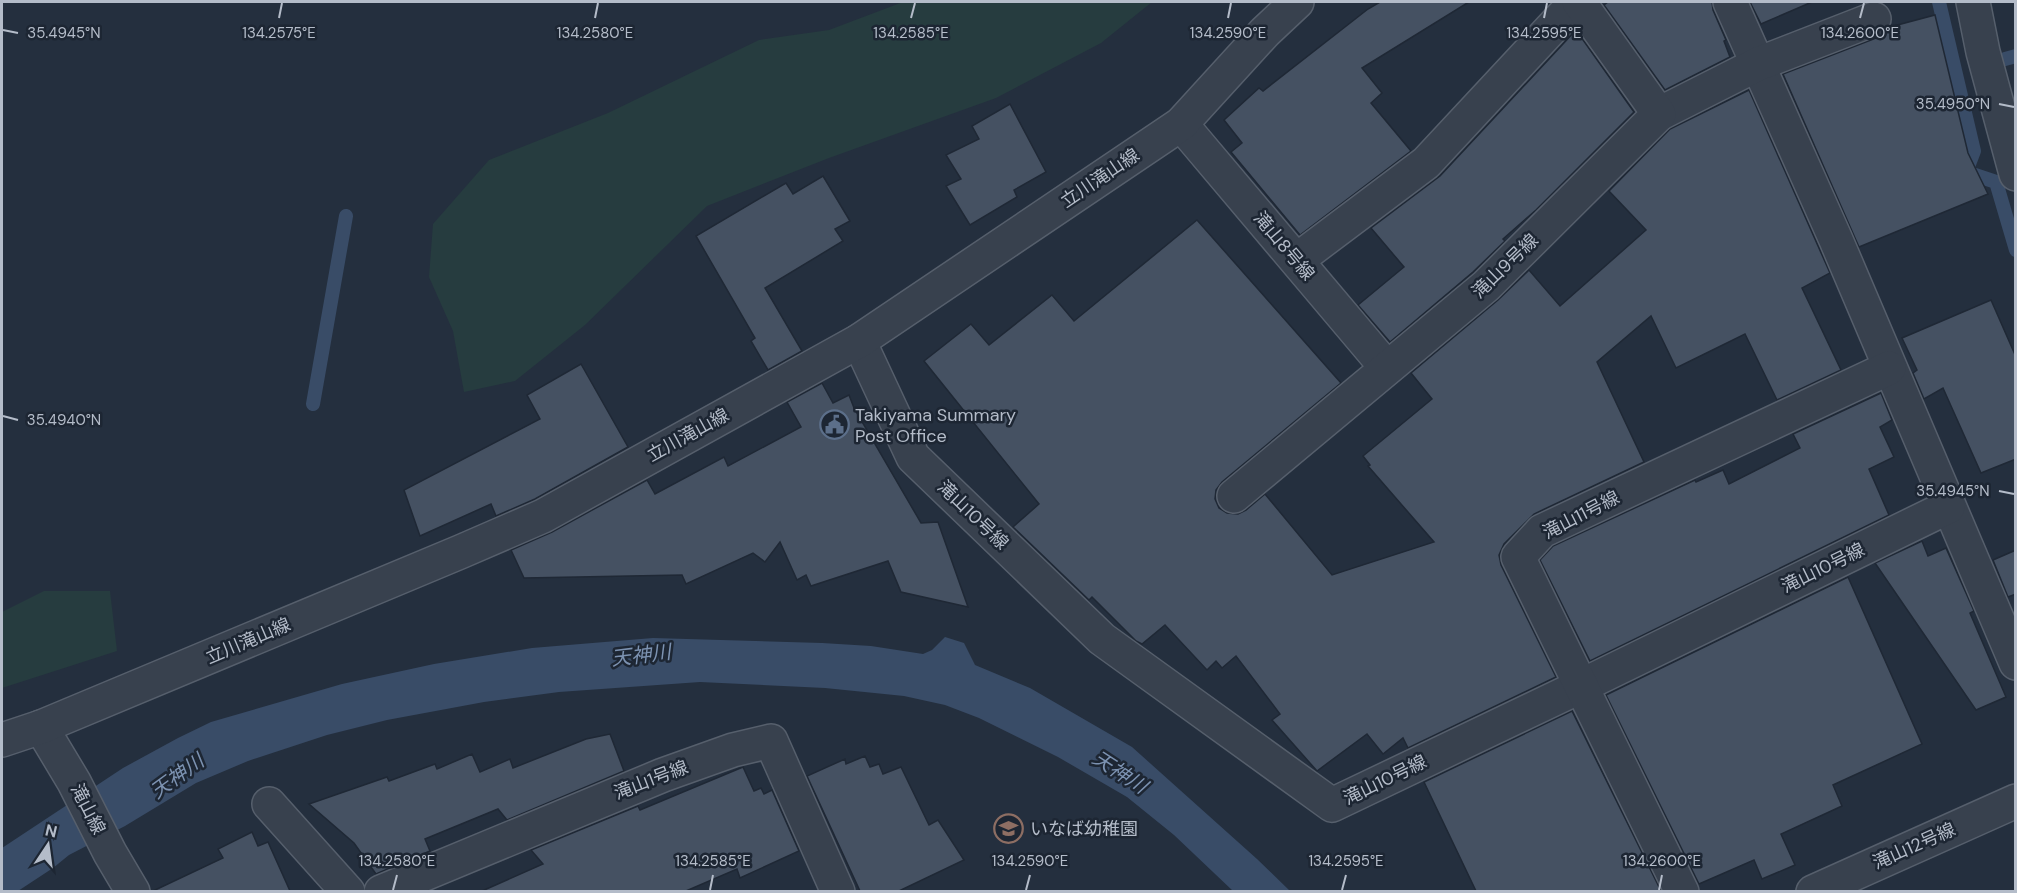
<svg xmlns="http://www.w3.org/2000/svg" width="2017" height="893" viewBox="0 0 2017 893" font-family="'DM Sans','Noto Sans JP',sans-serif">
  <rect width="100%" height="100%" fill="#242f3e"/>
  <g fill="#263c3f">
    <path d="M903 2H1152L1101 43 996 98 829 158 707 206 585 325 515 381 464 392 453 331 429 277 433 224 489 160 608 113 759 40 829 30Z"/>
    <path d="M44 591H110L117 651 2 688V612Z"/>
  </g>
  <path fill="#394c67" d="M945 637 964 643 975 665 1030 688 1132 747 1257 859 1290 891H1233L1174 835 1127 797 1058 757 979 718 945 705 904 696 825 688 700 682 559 692 484 702 387 720 327 735 248 761 196 783 125 826 69 855 53 868 18 891 2 892V848L123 768 178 738 211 722 342 684 434 664 532 648 653 638 822 643 871 646 923 654 932 650Z"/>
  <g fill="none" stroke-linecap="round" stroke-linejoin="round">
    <g stroke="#394c67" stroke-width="14">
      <path d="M1939 2 1974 151 1966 172 1996 182 2016 250"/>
      <path d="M2005 59 2016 56"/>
      <path d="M313 404 346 216"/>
    </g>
  </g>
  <g fill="#455162" stroke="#1f2835" stroke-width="1.5">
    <path d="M1380 2H1469L1362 68 1382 93 1371 103 1411 151 1300 235 1231 152 1242 143 1224 120 1259 88 1263 91 1368 9Z"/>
    <path d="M1608 2H1712L1713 10 1726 40 1724 41 1730 57 1665 90 1604 5Z"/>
    <path d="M1750 2H1812L1761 24Z"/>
    <path d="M1935 15 1968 153 1988 194 1859 247 1783 74 1881 36 1890 27Z"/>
    <path d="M1576 30 1634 112 1536 210 1503 239 1505 241 1473 272 1390 342 1358 305 1404 267 1371 228 1440 176Z"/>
    <path d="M1749 90 1830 273 1802 288 1841 370 1777 400 1745 334 1676 368 1651 316 1597 362 1644 462 1534 514 1504 544 1499 555 1501 565 1556 677 1408 748 1403 738 1383 754 1367 734 1317 771 1272 720 1280 714 1236 656 1222 668 1216 661 1207 670 1165 625 1142 644 1136 641 1092 597 1089 600 1013 527 1039 504 924 361 971 324 989 345 1052 295 1074 321 1197 220 1341 383 1222 482 1216 490 1215 499 1219 508 1227 513 1238 514 1246 510 1265 494 1332 575 1434 542 1368 466 1370 465 1363 456 1432 399 1411 373 1498 300 1529 270 1560 306 1646 230 1609 191 1670 129Z"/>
    <path d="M1010 104 1046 172 1014 190 1017 197 970 225 946 186 961 179 946 155 979 139 972 126Z"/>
    <path d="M823 176 850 221 835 229 843 241 765 288 802 351 768 370 751 341 755 338 696 236 786 183 793 194Z"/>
    <path d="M1991 300 2016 357V459L1981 473 1943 388 1924 399 1913 373 1917 370 1902 338Z"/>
    <path d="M581 364 628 447 535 499 496 516 491 504 420 536 404 490 540 419 527 395Z"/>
    <path d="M822 383 833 403 849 395 854 408 921 523 938 522 968 607 901 592 888 561 811 586 806 575 797 580 780 542 765 562 753 553 686 584 682 575 524 578 511 550 552 532 647 480 655 494 724 457 728 466 801 427 787 402Z"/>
    <path d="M1881 393 1892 420 1880 427 1894 457 1869 469 1889 515 1590 661 1540 560 1553 546 1695 480 1696 482 1723 470 1729 484 1800 448 1793 434Z"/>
    <path d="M1922 541 1928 556 1946 548 1974 611 1970 613 2006 697 1976 710 1875 563Z"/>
    <path d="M2016 550V594L2008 597 1993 560Z"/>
    <path d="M1848 577 1922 744 1833 785 1842 806 1781 834 1795 865 1762 879 1754 860 1699 884 1606 695Z"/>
    <path d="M1572 711 1661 891H1476L1424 782Z"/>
    <path d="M610 734 624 771 507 820 498 809 425 839 430 851 376 874 354 843 309 804 387 777 389 781 435 764 437 769 472 754 480 772 510 759 513 768 586 739Z"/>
    <path d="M865 756 870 767 879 764 883 774 901 767 929 825 938 820 964 860 899 891H860L807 776 845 759 846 764Z"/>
    <path d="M743 767 754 791 761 788 764 794 772 790 799 851 740 878 737 869 686 891H482L543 864 531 850 638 806 640 810Z"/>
    <path d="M252 832 258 846 268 842 290 891H153L223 858 218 849Z"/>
  </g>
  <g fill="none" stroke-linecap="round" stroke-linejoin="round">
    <defs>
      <g id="minor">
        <path d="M1730 2 1836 240 2016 663"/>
        <path d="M1973 2 1983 52 2016 174"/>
        <path d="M1659 114 1758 64 1874 19"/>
        <path d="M1181 124 1387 368"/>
        <path d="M1297 260 1426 163 1576 2"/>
        <path d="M859 341 913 457 1102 639 1332 805 1581 686 1948 507"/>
        <path d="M1234 496 1486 286 1659 114 1579 2"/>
        <path d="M41 727 74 782 110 853 133 892"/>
        <path d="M2 740 41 727 460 552 543 516 859 341 1181 124 1265 32 1297 2"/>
        <path d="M269 804 348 892"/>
        <path d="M381 892 663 775 733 750 771 741 838 892"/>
        <path d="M1682 892 1518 557 1542 531 1889 368"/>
        <path d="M1813 892 2016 801"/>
      </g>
    </defs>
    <use href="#minor" stroke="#565f6c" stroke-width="36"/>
    <use href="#minor" stroke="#38414e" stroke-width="33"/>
  </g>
  <path fill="none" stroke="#b4bcc9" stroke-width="2" d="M279 18 282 3M595 18 598 3M911 18 915 3M1228 18 1231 3M1544 18 1547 3M1860 18 1864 3M3 30 18 33M1999 104 2014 107M3 416 18 420M1999 491 2014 494M393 890 397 875M710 890 713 875M1026 890 1030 875M1342 890 1346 875M1659 890 1662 875"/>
  <defs>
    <symbol id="civic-ring" viewBox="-11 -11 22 22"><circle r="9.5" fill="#1d2633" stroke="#5c6f8a" stroke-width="1.5"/><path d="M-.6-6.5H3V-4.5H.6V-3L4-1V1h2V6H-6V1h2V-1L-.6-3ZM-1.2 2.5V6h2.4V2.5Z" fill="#5c6f8a"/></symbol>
    <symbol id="school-ring" viewBox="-11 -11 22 22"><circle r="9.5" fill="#1d2633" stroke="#8d6e63" stroke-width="1.5"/><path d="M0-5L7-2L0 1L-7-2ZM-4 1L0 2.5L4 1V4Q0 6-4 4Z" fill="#8d6e63"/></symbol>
  </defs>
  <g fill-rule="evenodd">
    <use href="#civic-ring" x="818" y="408" width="33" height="33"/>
    <use href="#school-ring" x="992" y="812" width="33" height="33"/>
  </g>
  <g text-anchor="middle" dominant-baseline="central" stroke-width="5" stroke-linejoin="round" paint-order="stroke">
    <g font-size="18" fill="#b4bcc9" stroke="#1d2633">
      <text transform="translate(1100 178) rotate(-34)">立川滝山線</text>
      <text transform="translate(1284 246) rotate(50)">滝山8号線</text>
      <text transform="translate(1505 266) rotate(-44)">滝山9号線</text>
      <text transform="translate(688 435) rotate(-29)">立川滝山線</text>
      <text transform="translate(973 515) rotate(44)">滝山10号線</text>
      <text transform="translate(1581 515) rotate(-27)">滝山11号線</text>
      <text transform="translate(1823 568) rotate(-26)">滝山10号線</text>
      <text transform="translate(248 641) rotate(-23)">立川滝山線</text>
      <text transform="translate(651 780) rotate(-21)">滝山1号線</text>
      <text transform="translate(1385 780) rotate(-26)">滝山10号線</text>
      <text transform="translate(88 809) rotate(63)">滝山線</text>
      <text transform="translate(1914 846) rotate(-24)">滝山12号線</text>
    </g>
    <g font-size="18" fill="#b4bcc9" stroke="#1d2633" text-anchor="start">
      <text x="855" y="415">Takiyama Summary<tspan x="855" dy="21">Post Office</tspan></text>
      <text x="1030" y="829">いなば幼稚園</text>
    </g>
    <g font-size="20" font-style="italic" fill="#7c92b1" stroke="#1d2633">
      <text transform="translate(641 655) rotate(-7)">天神川</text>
      <text transform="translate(1120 772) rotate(33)">天神川</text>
      <text transform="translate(177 776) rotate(-36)">天神川</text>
    </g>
  </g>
  <g font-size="15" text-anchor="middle" fill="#b4bcc9" stroke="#1d2633" stroke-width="5" stroke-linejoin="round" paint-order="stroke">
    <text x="279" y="38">134.2575°E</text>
    <text x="595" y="38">134.2580°E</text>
    <text x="911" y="38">134.2585°E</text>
    <text x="1228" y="38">134.2590°E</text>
    <text x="1544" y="38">134.2595°E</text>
    <text x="1860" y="38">134.2600°E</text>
    <text x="64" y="38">35.4945°N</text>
    <text x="1953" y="109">35.4950°N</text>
    <text x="64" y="425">35.4940°N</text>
    <text x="1953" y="496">35.4945°N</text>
    <text x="397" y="866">134.2580°E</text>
    <text x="713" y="866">134.2585°E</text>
    <text x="1030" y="866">134.2590°E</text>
    <text x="1346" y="866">134.2595°E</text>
    <text x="1662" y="866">134.2600°E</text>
  </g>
  <rect width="2017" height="893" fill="none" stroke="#b4bcc9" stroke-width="6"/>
  <g transform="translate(48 845) rotate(13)" stroke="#1d2633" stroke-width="4.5" paint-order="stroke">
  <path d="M0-4.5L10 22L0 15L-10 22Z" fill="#b4bcc9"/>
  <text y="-9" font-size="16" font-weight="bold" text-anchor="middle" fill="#b4bcc9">N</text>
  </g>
</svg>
